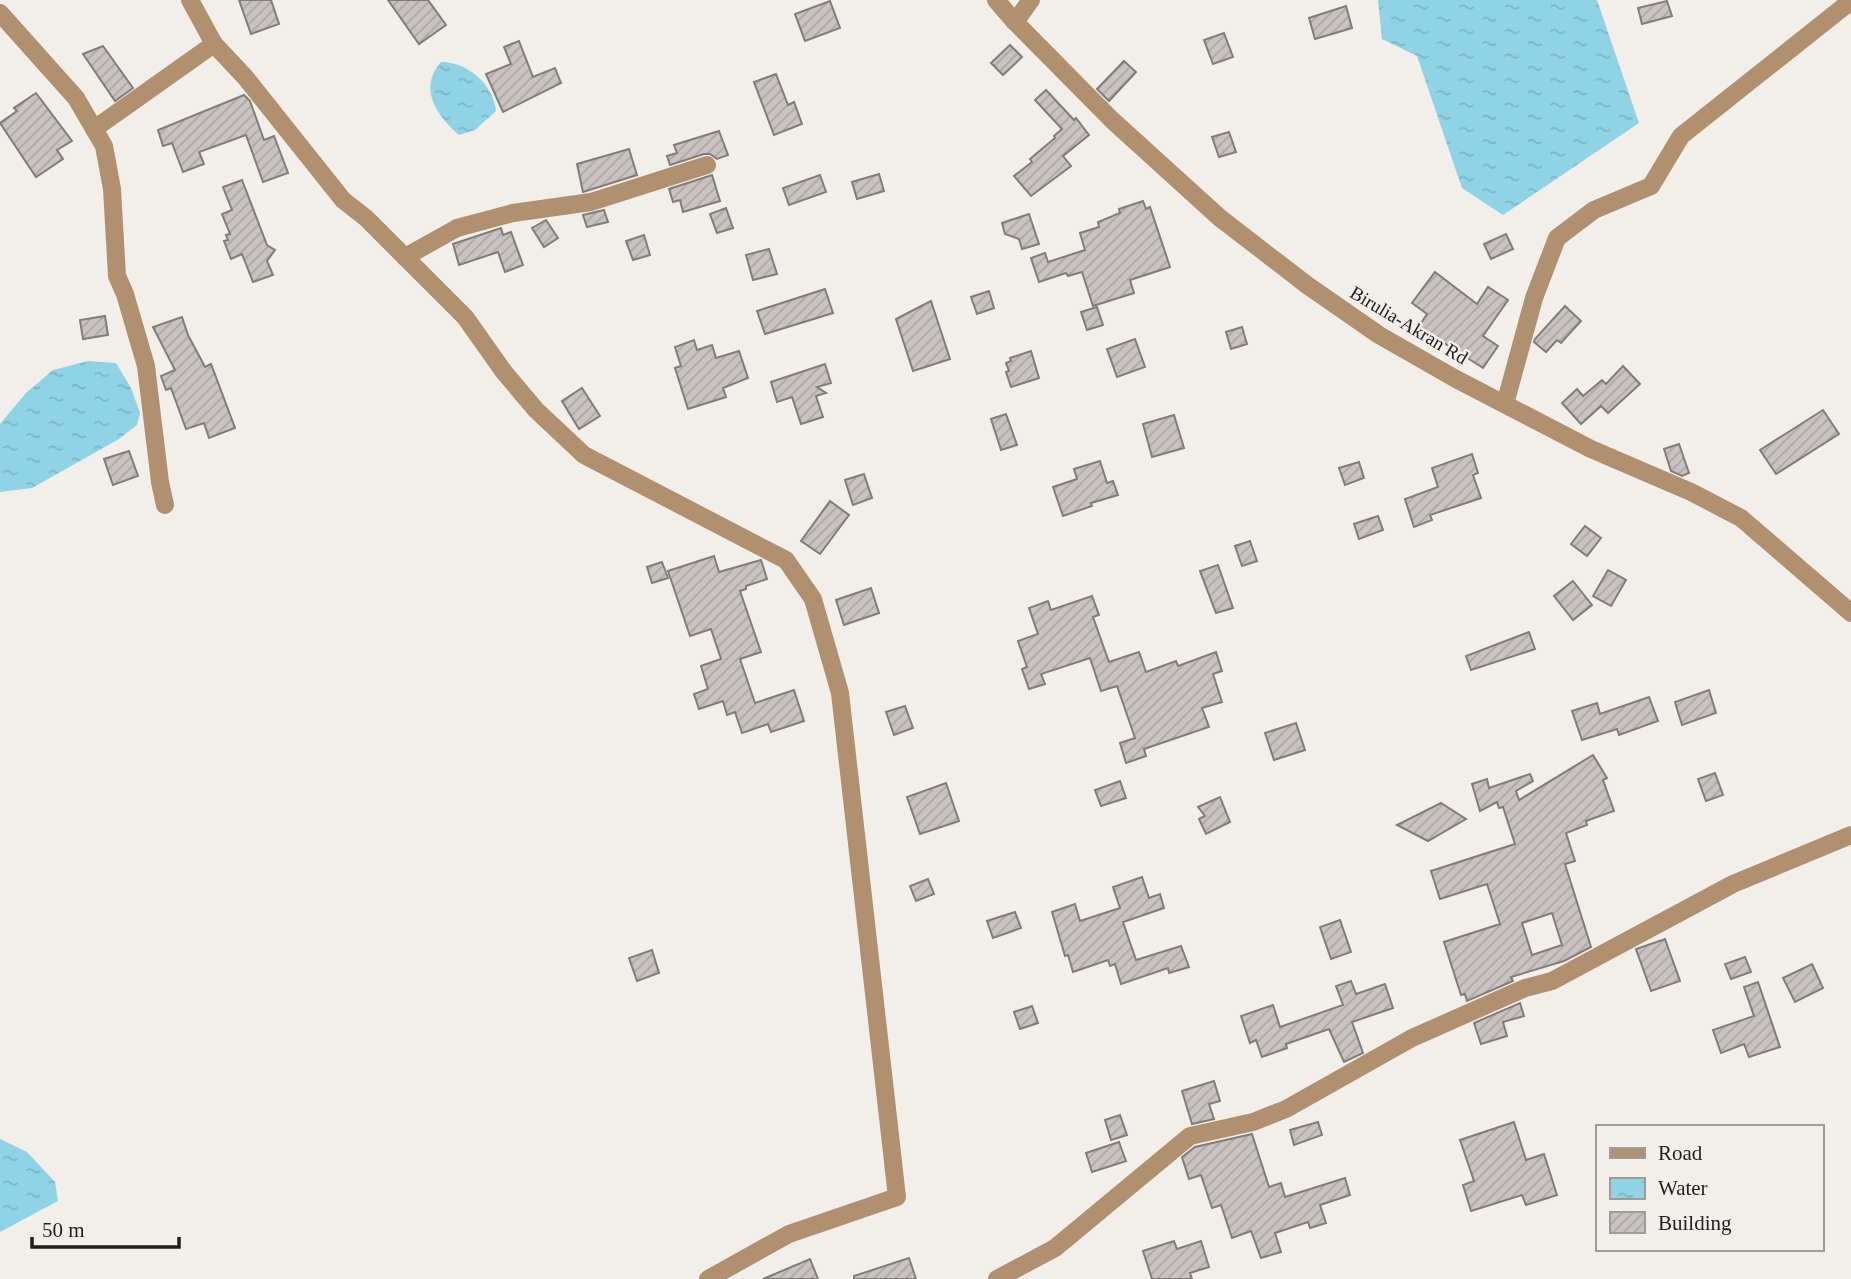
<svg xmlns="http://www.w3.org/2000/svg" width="1851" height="1279" viewBox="0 0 1851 1279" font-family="Georgia,serif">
  <defs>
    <pattern id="water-ripples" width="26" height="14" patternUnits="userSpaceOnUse" patternTransform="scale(1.75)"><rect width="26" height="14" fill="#8fd3e4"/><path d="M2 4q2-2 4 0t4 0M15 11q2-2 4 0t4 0" fill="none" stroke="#7bb5c3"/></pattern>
    <pattern id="building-hatch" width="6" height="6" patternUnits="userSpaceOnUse" patternTransform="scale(1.75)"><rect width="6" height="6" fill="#c8c3c0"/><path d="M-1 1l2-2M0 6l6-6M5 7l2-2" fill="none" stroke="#aca7a5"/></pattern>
  </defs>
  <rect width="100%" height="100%" fill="#f2efea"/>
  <g fill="url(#water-ripples)">
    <path d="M1378 0H1597L1639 123 1503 215 1462 188 1417 56 1382 39Z"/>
    <path d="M441 62C468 62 493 84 496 111L475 130 459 135C436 115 418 88 441 62Z"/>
    <path d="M88 361 116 363 131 388 140 413 137 425 119 439 32 488 0 492V424L26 393 53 370Z"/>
    <path d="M0 1139 27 1152 55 1182 58 1201 0 1232Z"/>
  </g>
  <g fill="url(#building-hatch)" stroke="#817d79" stroke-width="2" fill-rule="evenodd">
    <path d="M239 0H271L279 24 251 34Z"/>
    <path d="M388 0H428L446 25 419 44Z"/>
    <path d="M830 1 840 28 805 41 795 14Z"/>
    <path d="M1667 1 1672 16 1642 24 1638 8Z"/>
    <path d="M1346 6 1352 28 1315 39 1309 18Z"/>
    <path d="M1224 33 1233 57 1213 64 1204 40Z"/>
    <path d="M519 41 533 77 555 68 561 83 503 112 486 74 511 64 504 47Z"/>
    <path d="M1010 45 1022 57 1003 75 991 63Z"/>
    <path d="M103 46 133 88 115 101 83 54Z"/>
    <path d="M1124 61 1136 72 1109 101 1097 89Z"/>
    <path d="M776 74 788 105 794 102 802 124 774 135 754 82Z"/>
    <path d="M1046 90 1074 120 1076 118 1089 135 1063 156 1071 166 1031 196 1014 176 1032 162 1030 159 1055 138 1054 136 1062 129 1035 100Z"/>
    <path d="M36 93 72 141 57 150 63 159 36 177 0 123 17 111 14 108Z"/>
    <path d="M244 95 250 101 264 140 274 136 288 173 263 182 246 135 199 152 204 164 183 172 172 143 163 146 158 130Z"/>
    <path d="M719 131 728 155 717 159 710 154H704L670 165 667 156 677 153 674 145Z"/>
    <path d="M1229 132 1236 152 1219 157 1212 137Z"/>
    <path d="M629 149 637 175 583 192 577 164Z"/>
    <path d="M879 174 884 191 857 199 852 182Z"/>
    <path d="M712 175 720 201 683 212 680 200 673 202 669 189Z"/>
    <path d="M820 175 826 192 789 205 783 188Z"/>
    <path d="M242 180 267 245 275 250 267 261 273 275 253 282 242 254 231 259 224 241 228 240 226 235 230 234 222 214 232 210 223 187Z"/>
    <path d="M1143 201 1146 209 1150 207 1170 267 1130 280 1134 293 1093 306 1082 272 1068 276 1066 273 1039 282 1031 258 1045 253 1048 262 1085 250 1080 233 1099 227 1098 222 1120 213 1119 209Z"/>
    <path d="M726 208 733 228 717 233 710 214Z"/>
    <path d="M604 210 608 222 587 227 583 215Z"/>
    <path d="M1029 214 1039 244 1022 249 1019 239 1005 234 1002 223Z"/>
    <path d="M546 220 558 238 544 247 532 228Z"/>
    <path d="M501 228 503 235 511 232 523 265 505 272 498 252 459 265 453 244Z"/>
    <path d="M1506 234 1513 249 1491 259 1484 244Z"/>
    <path d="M644 235 650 255 633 260 626 241Z"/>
    <path d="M769 249 777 274 753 280 746 255Z"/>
    <path d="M1435 272 1477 304 1488 287 1508 300 1483 336 1498 346 1483 368 1433 336 1428 344 1414 334 1427 314 1412 303Z"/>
    <path d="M825 289 833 313 765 334 757 311Z"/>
    <path d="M989 291 994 308 977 314 971 297Z"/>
    <path d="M931 301 950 359 913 371 896 319Z"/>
    <path d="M1565 306 1581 321 1561 343 1557 340 1546 352 1534 342 1535 339Z"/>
    <path d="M1097 307 1103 325 1087 330 1081 312Z"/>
    <path d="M105 316 108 335 83 339 80 320Z"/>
    <path d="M182 317 188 335 205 367 211 364 235 428 209 438 204 423 186 429 171 388 166 390 161 376 175 370 153 327Z"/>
    <path d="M1242 327 1247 344 1231 349 1226 332Z"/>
    <path d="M1135 339 1145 367 1117 377 1107 349Z"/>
    <path d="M694 340 697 350 712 345 716 358 739 351 748 378 723 388 726 397 688 409 675 368 681 366 675 347Z"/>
    <path d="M1031 351 1039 378 1011 387 1006 372 1009 371 1006 363 1011 361 1010 358Z"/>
    <path d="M825 364 831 383 817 387 826 393 816 396 823 417 801 424 792 397 777 402 771 382Z"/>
    <path d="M1623 366 1640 384 1608 413 1601 406 1581 424 1562 403 1577 389 1583 396 1602 380 1606 384Z"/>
    <path d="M582 388 600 416 579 429 562 401Z"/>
    <path d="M1823 410 1839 434 1776 474 1760 450Z"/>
    <path d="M1006 414 1017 445 1001 450 991 419Z"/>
    <path d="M1174 415 1184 448 1152 457 1143 424Z"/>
    <path d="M1679 444 1689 473 1682 476 1671 471 1664 449Z"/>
    <path d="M129 451 138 476 113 485 104 459Z"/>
    <path d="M1472 454 1478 473 1473 475 1481 498 1430 515 1432 520 1414 527 1405 499 1438 487 1432 468Z"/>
    <path d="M1100 461 1107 483 1113 481 1118 495 1091 503 1092 506 1063 516 1053 487 1077 479 1074 469Z"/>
    <path d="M1359 462 1364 478 1345 485 1339 468Z"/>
    <path d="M864 474 872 498 853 505 845 480Z"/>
    <path d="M830 501 849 515 820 554 801 541Z"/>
    <path d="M1378 516 1383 530 1359 539 1354 524Z"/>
    <path d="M1585 526 1601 538 1587 556 1571 544Z"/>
    <path d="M1250 541 1257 561 1242 566 1235 546Z"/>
    <path d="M714 556 719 572 761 560 767 579 746 586V589L740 591 761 652 740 659 755 703 794 690 804 721 771 732 768 724 742 733 735 712 727 715 723 701 699 709 694 694 708 689 701 666 721 659 711 629 690 636 668 571Z"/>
    <path d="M662 562 668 578 652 583 647 567Z"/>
    <path d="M1218 565 1233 608 1216 613 1200 571Z"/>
    <path d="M1608 570 1626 580 1611 606 1593 596Z"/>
    <path d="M1573 581 1592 605 1573 620 1554 596Z"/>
    <path d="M871 588 879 613 844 625 836 600Z"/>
    <path d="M1092 596 1099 615 1093 617 1109 662 1139 652 1146 672 1176 661 1178 666 1216 652 1222 671 1213 674 1222 702 1202 708 1209 727 1144 749 1146 756 1126 763 1120 743 1135 738 1117 686 1101 691 1090 658 1041 674 1045 684 1029 689 1022 669 1027 667 1018 641 1038 634 1029 608 1048 601 1051 610Z"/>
    <path d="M1529 632 1535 649 1471 670 1466 656Z"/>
    <path d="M1709 690 1716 713 1682 725 1675 702Z"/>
    <path d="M1649 697 1658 721 1619 735 1617 729 1582 740 1572 711 1597 703 1600 714Z"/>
    <path d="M905 706 913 728 894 735 886 712Z"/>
    <path d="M1296 723 1305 750 1274 760 1265 733Z"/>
    <path d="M1593 755 1607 778 1603 780 1614 811 1586 821 1587 825 1566 833 1575 861 1565 864 1591 947 1564 961 1511 977 1513 981 1467 1001 1465 994 1461 995 1444 942 1500 924 1487 884 1440 899 1431 871 1515 844 1503 807 1499 808 1497 802 1480 811 1472 784 1487 779 1489 788 1530 774 1533 781 1516 791 1519 800ZM1552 913 1562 945 1532 955 1522 923Z"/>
    <path d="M1715 773 1723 795 1706 801 1698 779Z"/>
    <path d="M1120 781 1126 798 1101 806 1095 790Z"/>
    <path d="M946 783 959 821 920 834 907 797Z"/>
    <path d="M1220 797 1230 822 1206 834 1199 819 1205 816 1198 807Z"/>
    <path d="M1441 803 1466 819 1428 841 1397 825Z"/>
    <path d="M1142 877 1149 898 1160 894 1164 908 1123 922 1136 960 1181 946 1189 967 1169 973 1168 968 1121 984 1115 964 1110 966 1108 960 1073 972 1068 955 1065 956 1052 912 1075 904 1080 921 1120 908 1113 887Z"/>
    <path d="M928 879 934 894 916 901 910 886Z"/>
    <path d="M1015 912 1021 928 993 938 987 921Z"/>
    <path d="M1340 920 1351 952 1331 959 1320 927Z"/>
    <path d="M1665 939 1680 981 1651 991 1636 949Z"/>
    <path d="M652 950 659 973 637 981 629 958Z"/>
    <path d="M1745 957 1751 972 1731 979 1725 964Z"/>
    <path d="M1812 964 1823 988 1795 1002 1783 978Z"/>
    <path d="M1351 981 1356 994 1385 984 1393 1008 1352 1022 1363 1053 1344 1062 1329 1029 1286 1044 1287 1048 1262 1057 1256 1040 1250 1043 1241 1016 1273 1005 1280 1027 1343 1005 1336 986Z"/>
    <path d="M1758 982 1780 1047 1749 1057 1744 1044 1721 1053 1713 1030 1754 1016 1744 987Z"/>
    <path d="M1520 1003 1524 1016 1503 1022 1507 1036 1481 1044 1474 1023Z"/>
    <path d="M1032 1006 1038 1023 1020 1029 1014 1012Z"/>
    <path d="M1214 1081 1220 1101 1209 1104 1214 1119 1192 1124 1182 1091Z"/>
    <path d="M1120 1115 1127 1135 1111 1140 1105 1120Z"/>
    <path d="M1318 1122 1322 1135 1294 1145 1290 1130Z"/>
    <path d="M1514 1122 1526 1160 1544 1154 1557 1195 1526 1205 1522 1195 1471 1211 1463 1185 1474 1181 1460 1140Z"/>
    <path d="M1252 1134 1269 1187 1281 1183 1285 1197 1345 1178 1350 1195 1320 1205 1326 1223 1310 1228 1308 1222 1275 1233 1281 1252 1261 1258 1251 1231 1232 1238 1221 1205 1212 1208 1201 1175 1189 1179 1182 1157 1195 1147Z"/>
    <path d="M1119 1142 1126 1161 1092 1172 1086 1153Z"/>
    <path d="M1174 1241 1177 1249 1201 1241 1209 1267 1190 1273 1192 1279H1152L1143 1251Z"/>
    <path d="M909 1258 916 1279H854V1276Z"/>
    <path d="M810 1259 818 1279H763Z"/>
  </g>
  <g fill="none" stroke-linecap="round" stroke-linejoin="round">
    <g stroke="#b19070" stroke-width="18">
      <path d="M996 0 1015 22 1112 120 1220 218 1307 285 1379 335 1456 379 1591 449 1691 492 1741 518 1851 613"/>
      <path d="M0 13 76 98 104 146 112 189 117 276 125 294 146 366 160 482 165 505"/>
      <path d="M1015 22 1031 0"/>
      <path d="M214 44 245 77 343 200 366 218 465 317 504 372 536 410 584 455 786 560 813 599 840 693 897 1197 789 1234 708 1279"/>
      <path d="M94 129 214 44 190 0"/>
      <path d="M405 257 457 228 513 213 591 202 707 165"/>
      <path d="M1505 404 1534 298 1557 238 1594 210 1651 186 1681 136 1851 1"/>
      <path d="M997 1279 1055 1248 1190 1136 1253 1122 1286 1109 1412 1038 1525 988 1552 981 1733 884 1851 835"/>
    </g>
  </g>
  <g text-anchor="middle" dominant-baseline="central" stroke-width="5" stroke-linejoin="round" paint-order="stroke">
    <g font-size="19" fill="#201f1e" stroke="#f2efea">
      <text transform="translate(1409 325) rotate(31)">Birulia-Akran Rd</text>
    </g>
  </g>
  <rect x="1596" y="1125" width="228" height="126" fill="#f2efea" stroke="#9e9c98" stroke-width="2"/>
  <rect x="1610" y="1148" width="35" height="10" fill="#b19070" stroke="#9e9c98" stroke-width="2"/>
  <text x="1658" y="1160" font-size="21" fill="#201f1e">Road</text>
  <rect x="1610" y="1178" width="35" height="21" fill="url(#water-ripples)" stroke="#9e9c98" stroke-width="2"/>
  <text x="1658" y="1195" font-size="21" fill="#201f1e">Water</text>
  <rect x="1610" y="1212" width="35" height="21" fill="url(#building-hatch)" stroke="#9e9c98" stroke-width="2"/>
  <text x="1658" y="1230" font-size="21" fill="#201f1e">Building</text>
  <path d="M32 1237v10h147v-10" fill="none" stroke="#201f1e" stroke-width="3.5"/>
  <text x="42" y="1237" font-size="21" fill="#201f1e" stroke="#f2efea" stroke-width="5" paint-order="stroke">50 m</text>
</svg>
